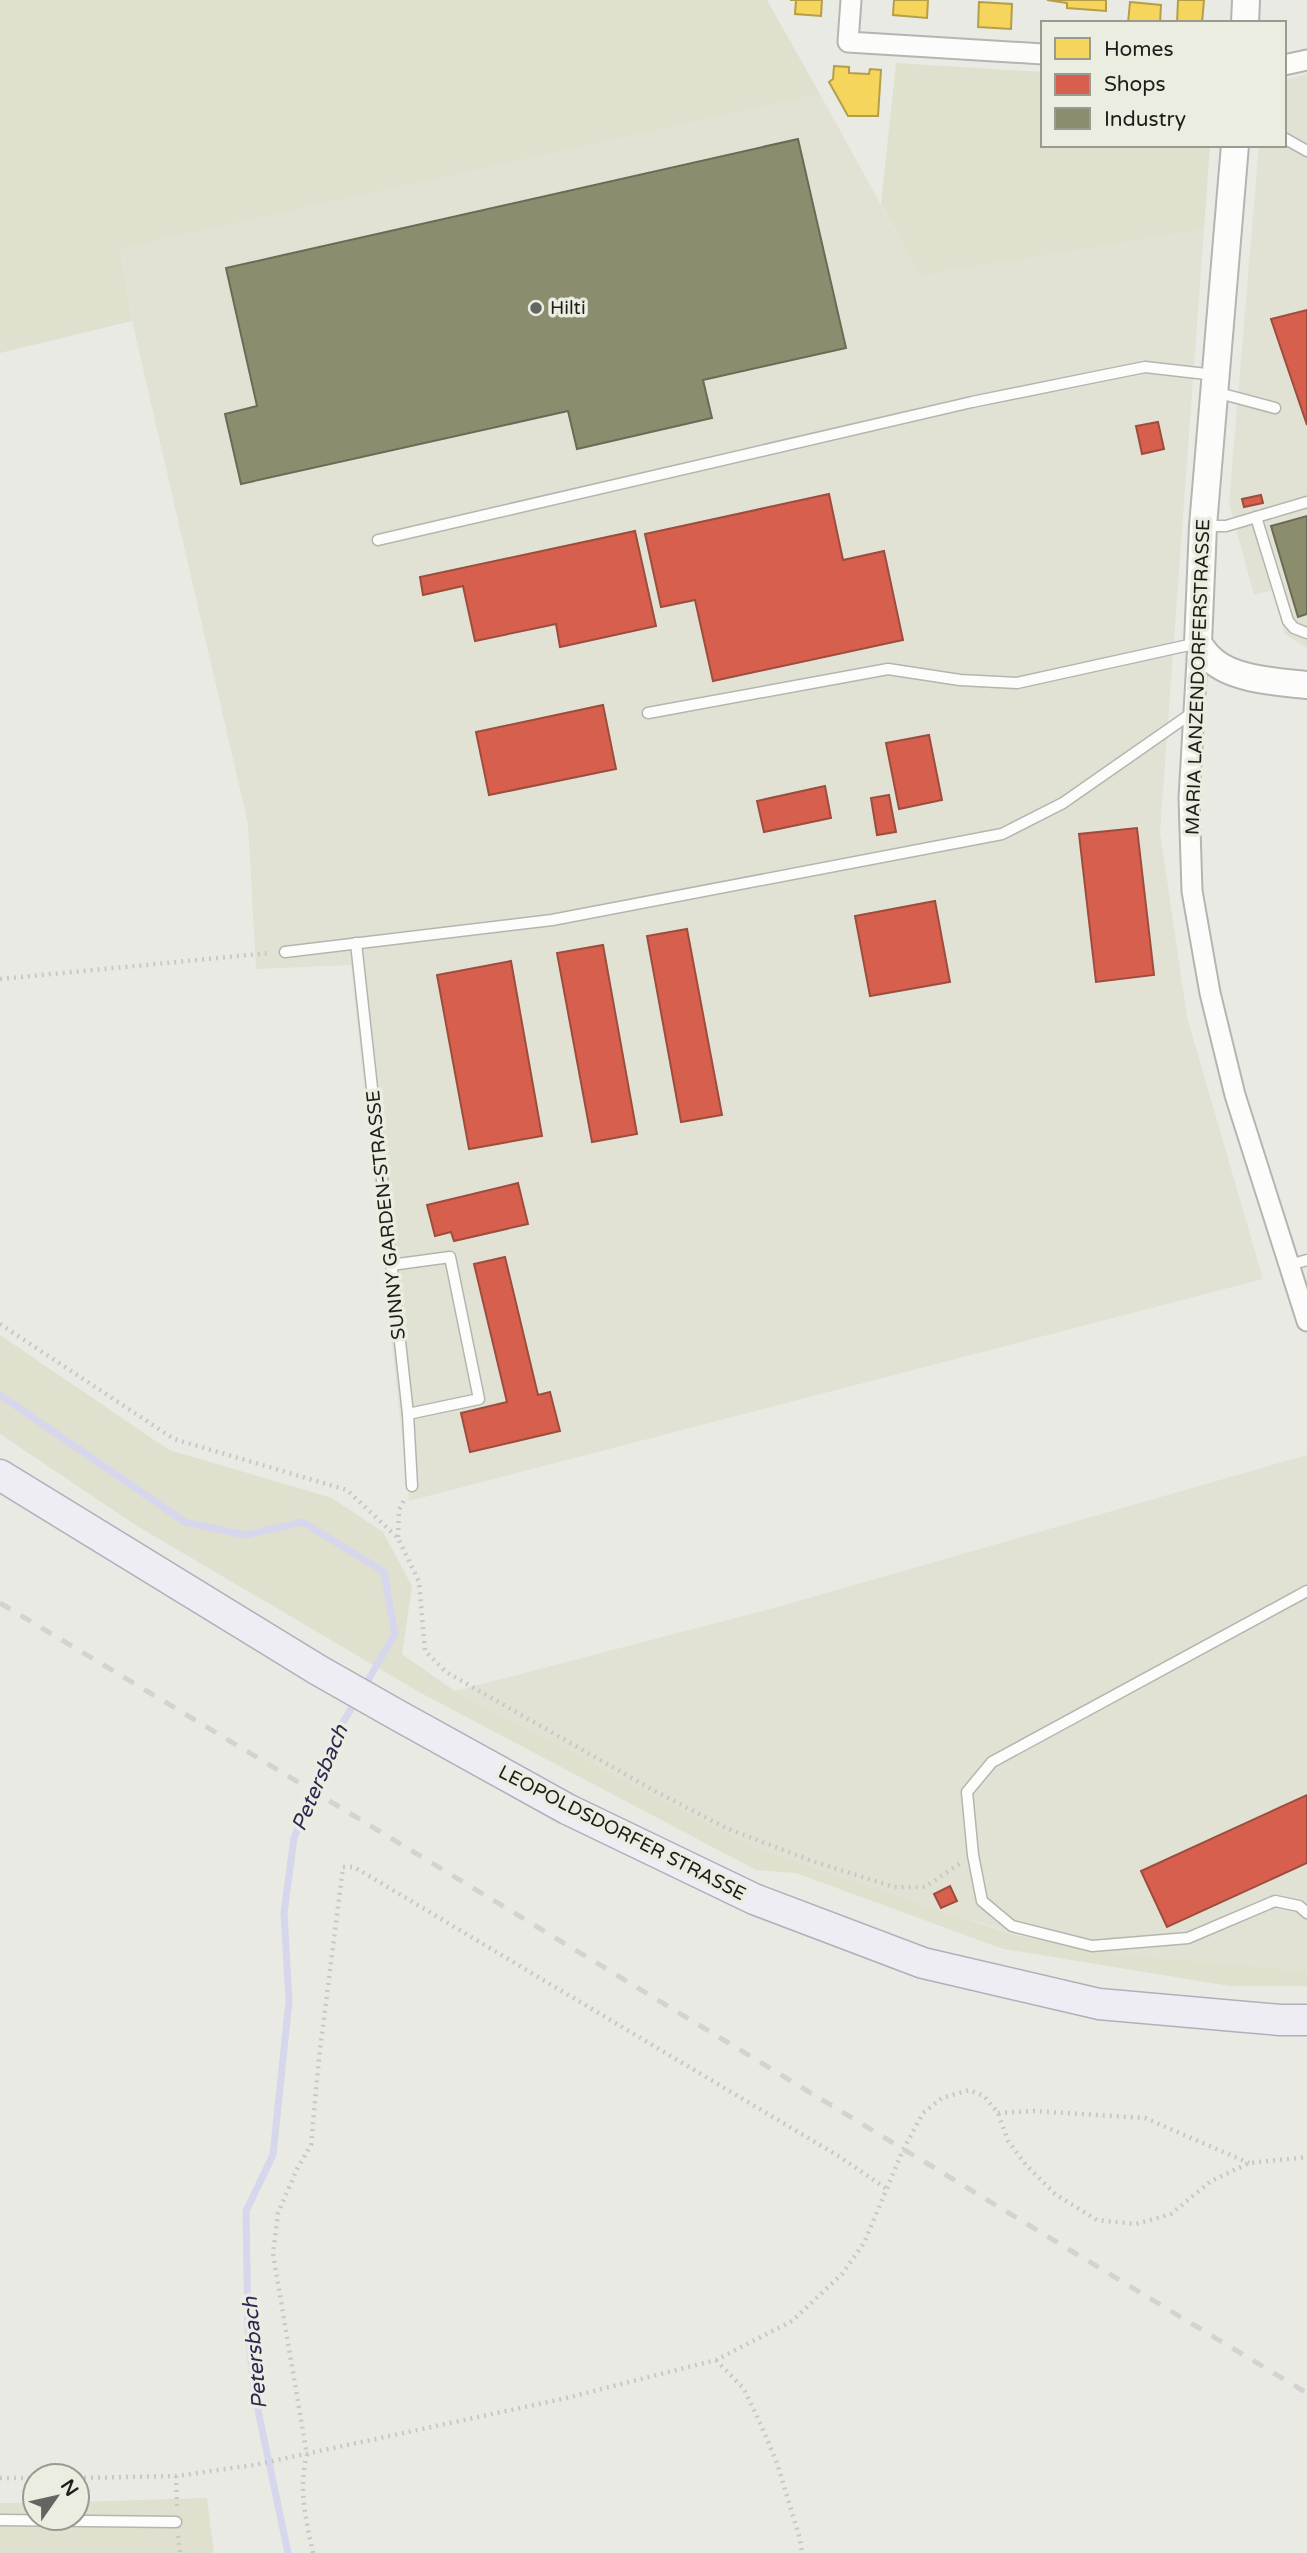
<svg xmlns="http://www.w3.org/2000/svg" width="1307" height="2553" viewBox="0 0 1307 2553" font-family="'Varela Round',sans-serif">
  <rect width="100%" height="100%" fill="#e9eae4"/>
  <g fill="#e1e2d4">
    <path d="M1307 74V648L1285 634 1273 590 1254 595 1229 503 1259 145H1284V80Z"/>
    <path d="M820 94 920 276 1204 229 1160 832 1187 1017 1263 1279 409 1501 351 965 256 969 248 824 132 321 120 249Z"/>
    <path d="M1307 1455V1971L1117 1954 1011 1933 870 1887 756 1848 455 1691 774 1608Z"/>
  </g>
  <g fill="#dfe1ce">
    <path d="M0 0H767L820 94 120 249 132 321 0 353Z"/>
    <path d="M896 63 1043 72V145H1210L1204 229 920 276 881 204Z"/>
    <path d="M0 1335 169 1450 332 1498 383 1532 412 1586 402 1654 455 1691 756 1848 1011 1934 1117 1954 1307 1971V1986H1230L1003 1949 796 1873 756 1870 419 1692 137 1526 0 1434Z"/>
    <path d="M207 2498 214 2553H0V2503H35V2518H77V2502Z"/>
  </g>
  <g fill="#f6d55c" stroke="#b59e48" stroke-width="2">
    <path d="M790 0H822L821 16 795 14 796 0Z"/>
    <path d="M894 0H928L927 18 893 15Z"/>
    <path d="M1047 0H1106V11L1067 8V3Z"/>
    <path d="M1178 0H1204L1202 23H1177Z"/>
    <path d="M979 2 1012 4 1011 29 978 27Z"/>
    <path d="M1130 2 1161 5 1160 23H1128Z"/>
    <path d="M834 66 849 67V73L869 74 870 69 881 70 878 116H848L829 82 833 79Z"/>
  </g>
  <g fill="#d6604d" stroke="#9e4c3e" stroke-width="2">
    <path d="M1307 310V425L1271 319Z"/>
    <path d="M1158 422 1164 449 1142 454 1136 426Z"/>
    <path d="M829 494 843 560 884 551 903 640 713 681 695 600 661 607 645 534Z"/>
    <path d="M1261 495 1263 503 1244 507 1242 499Z"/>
    <path d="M635 531 656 626 560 647 556 624 475 641 463 586 423 595 420 577Z"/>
    <path d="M603 705 616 769 489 795 476 732Z"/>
    <path d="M929 735 942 800 899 809 886 743Z"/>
    <path d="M825 786 831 818 764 832 757 801Z"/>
    <path d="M889 795 896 832 877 835 871 798Z"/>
    <path d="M1137 828 1154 975 1096 982 1079 834Z"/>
    <path d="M935 901 950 982 870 996 855 916Z"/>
    <path d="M687 929 722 1115 681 1122 647 936Z"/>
    <path d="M603 945 637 1134 592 1142 557 953Z"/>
    <path d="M511 961 542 1136 469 1149 437 975Z"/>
    <path d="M518 1183 528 1224 454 1241 451 1232 435 1236 427 1205Z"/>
    <path d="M505 1257 538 1395 550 1392 560 1431 470 1452 461 1413 507 1402 474 1264Z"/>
    <path d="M1307 1795V1863L1167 1927 1141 1871Z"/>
    <path d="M950 1886 957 1901 941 1908 934 1894Z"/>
  </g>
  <g fill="#8c8c6e" stroke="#6b6b55" stroke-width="2">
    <path d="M798 139 846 348 703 380 712 418 577 449 568 411 241 484 225 414 257 406 226 268Z"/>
    <path d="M1307 516V614L1298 617 1271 526Z"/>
  </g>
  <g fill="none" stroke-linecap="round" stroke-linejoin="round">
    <g stroke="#d6d6ec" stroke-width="7">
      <path d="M0 1395 185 1522 245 1535 303 1522 384 1572 395 1634 363 1689"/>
      <path d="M288 2553 254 2391 248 2330 246 2211 273 2155 289 2001 284 1913 294 1838 339 1729 357 1699"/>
    </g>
    <defs>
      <g id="lane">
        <path d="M1284 138 1307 151"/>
        <path d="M1215 392 1275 408"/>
        <path d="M1256 517 1288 621 1294 628 1307 633"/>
        <path d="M1206 526H1226L1307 502"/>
        <path d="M378 540 972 402 1095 377 1145 367 1215 375"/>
        <path d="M648 713 888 669 960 680 1017 683 1198 643"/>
        <path d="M356 943 408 1414 412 1486"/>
        <path d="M285 952 552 920 1002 834 1063 803 1192 713"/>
        <path d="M391 1265 450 1257 479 1399 408 1414"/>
        <path d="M1289 1265 1307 1260"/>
        <path d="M1307 1591 992 1762 967 1792 973 1855 982 1901 1012 1926 1092 1946 1188 1938 1275 1901 1299 1906 1307 1913"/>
        <path d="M0 2520 176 2522"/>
      </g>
      <g id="street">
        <path d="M851 0 848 42 1043 54"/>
        <path d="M1284 65 1307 60"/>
        <path d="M1198 643 1189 798 1192 891 1210 993 1235 1095 1307 1321"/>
      </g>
      <g id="secondary">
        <path d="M1245 23 1246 0"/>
        <path d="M1235 145 1203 526 1198 643C1202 649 1207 656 1212 660 1234 680 1279 682 1307 685"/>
      </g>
      <path id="primary" d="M0 1475 318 1670 399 1716 567 1809 754 1899 923 1963 1099 2004 1280 2020H1307"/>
    </defs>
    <use href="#lane" stroke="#b4b5b0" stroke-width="13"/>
    <use href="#street" stroke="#b4b5b0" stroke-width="23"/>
    <use href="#secondary" stroke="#b4b5b0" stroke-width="30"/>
    <use href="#primary" stroke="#b0afba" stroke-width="33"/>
    <g stroke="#c8c9c6" stroke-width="4.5" stroke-dasharray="2 5" stroke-linecap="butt">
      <path d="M0 979 270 953"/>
      <path d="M0 1324 174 1439 347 1490 398 1538 419 1582 425 1651 446 1672 651 1789 726 1828 812 1861 894 1887H925L961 1863"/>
      <path d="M398 1537 399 1510 405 1498"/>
      <path d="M998 2113 1034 2111 1145 2118 1249 2163"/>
      <path d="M716 2360 744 2389 761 2425 777 2463 800 2539 802 2553"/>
      <path d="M176 2476 177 2507"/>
      <path d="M0 2478H35"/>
      <path d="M77 2478 176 2476 254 2465 562 2399 716 2360 792 2321 842 2274 864 2243 903 2150 923 2113 942 2098 969 2090 984 2096 998 2113 1008 2141 1026 2165 1055 2194 1097 2220 1136 2224 1171 2214 1211 2181 1249 2163 1307 2157"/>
      <path d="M178 2536 180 2553"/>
      <path d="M313 2553C306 2520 298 2487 307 2455L273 2254 278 2213 297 2169 311 2145 319 2058 343 1867H354L840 2157 887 2189"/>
    </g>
    <use href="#lane" stroke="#fcfcfb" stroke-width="10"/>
    <use href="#street" stroke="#fcfcfb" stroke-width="19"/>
    <use href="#secondary" stroke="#fcfcfb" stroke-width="26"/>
    <use href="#primary" stroke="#ededf3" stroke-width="30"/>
    <path stroke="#d3d3d1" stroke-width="5" stroke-dasharray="12 12" stroke-linecap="butt" d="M0 1603C437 1864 871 2131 1307 2393"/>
  </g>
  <circle fill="#646561" stroke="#ebede1" stroke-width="2.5" cx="536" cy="308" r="7"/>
  <g text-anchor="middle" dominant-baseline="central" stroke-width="7" stroke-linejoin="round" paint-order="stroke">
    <g font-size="19" fill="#1d1e1a" stroke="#ebede1" text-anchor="start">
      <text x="550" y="308">Hilti</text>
    </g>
    <g font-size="19" fill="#1d1e1a" stroke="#ebede1">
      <text transform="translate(1198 677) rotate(-88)">MARIA LANZENDORFERSTRASSE</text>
      <text transform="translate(386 1215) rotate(-96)">SUNNY GARDEN-STRASSE</text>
      <text transform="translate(622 1833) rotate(27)">LEOPOLDSDORFER STRASSE</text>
    </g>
    <g font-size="21" font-style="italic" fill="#2c2854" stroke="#ebede1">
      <text transform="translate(320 1778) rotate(-67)">Petersbach</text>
      <text transform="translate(255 2353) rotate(-95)">Petersbach</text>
    </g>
  </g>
  <rect x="1041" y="21" width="245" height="126" fill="#ebede1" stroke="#999a91" stroke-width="2"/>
  <rect x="1055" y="38" width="35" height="21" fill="#f6d55c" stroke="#999a91" stroke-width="2"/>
  <text x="1104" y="56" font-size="21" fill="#1d1e1a">Homes</text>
  <rect x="1055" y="74" width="35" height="21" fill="#d6604d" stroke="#999a91" stroke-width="2"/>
  <text x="1104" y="91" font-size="21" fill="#1d1e1a">Shops</text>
  <rect x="1055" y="108" width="35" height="21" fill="#8c8c6e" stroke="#999a91" stroke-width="2"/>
  <text x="1104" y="126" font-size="21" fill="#1d1e1a">Industry</text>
  <g transform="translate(56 2497) rotate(56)"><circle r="33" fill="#ebede1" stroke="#999a91" stroke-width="2"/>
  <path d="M0-5L12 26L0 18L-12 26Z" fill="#646561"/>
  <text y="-10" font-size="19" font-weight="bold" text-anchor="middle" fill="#1d1e1a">N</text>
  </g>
</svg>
